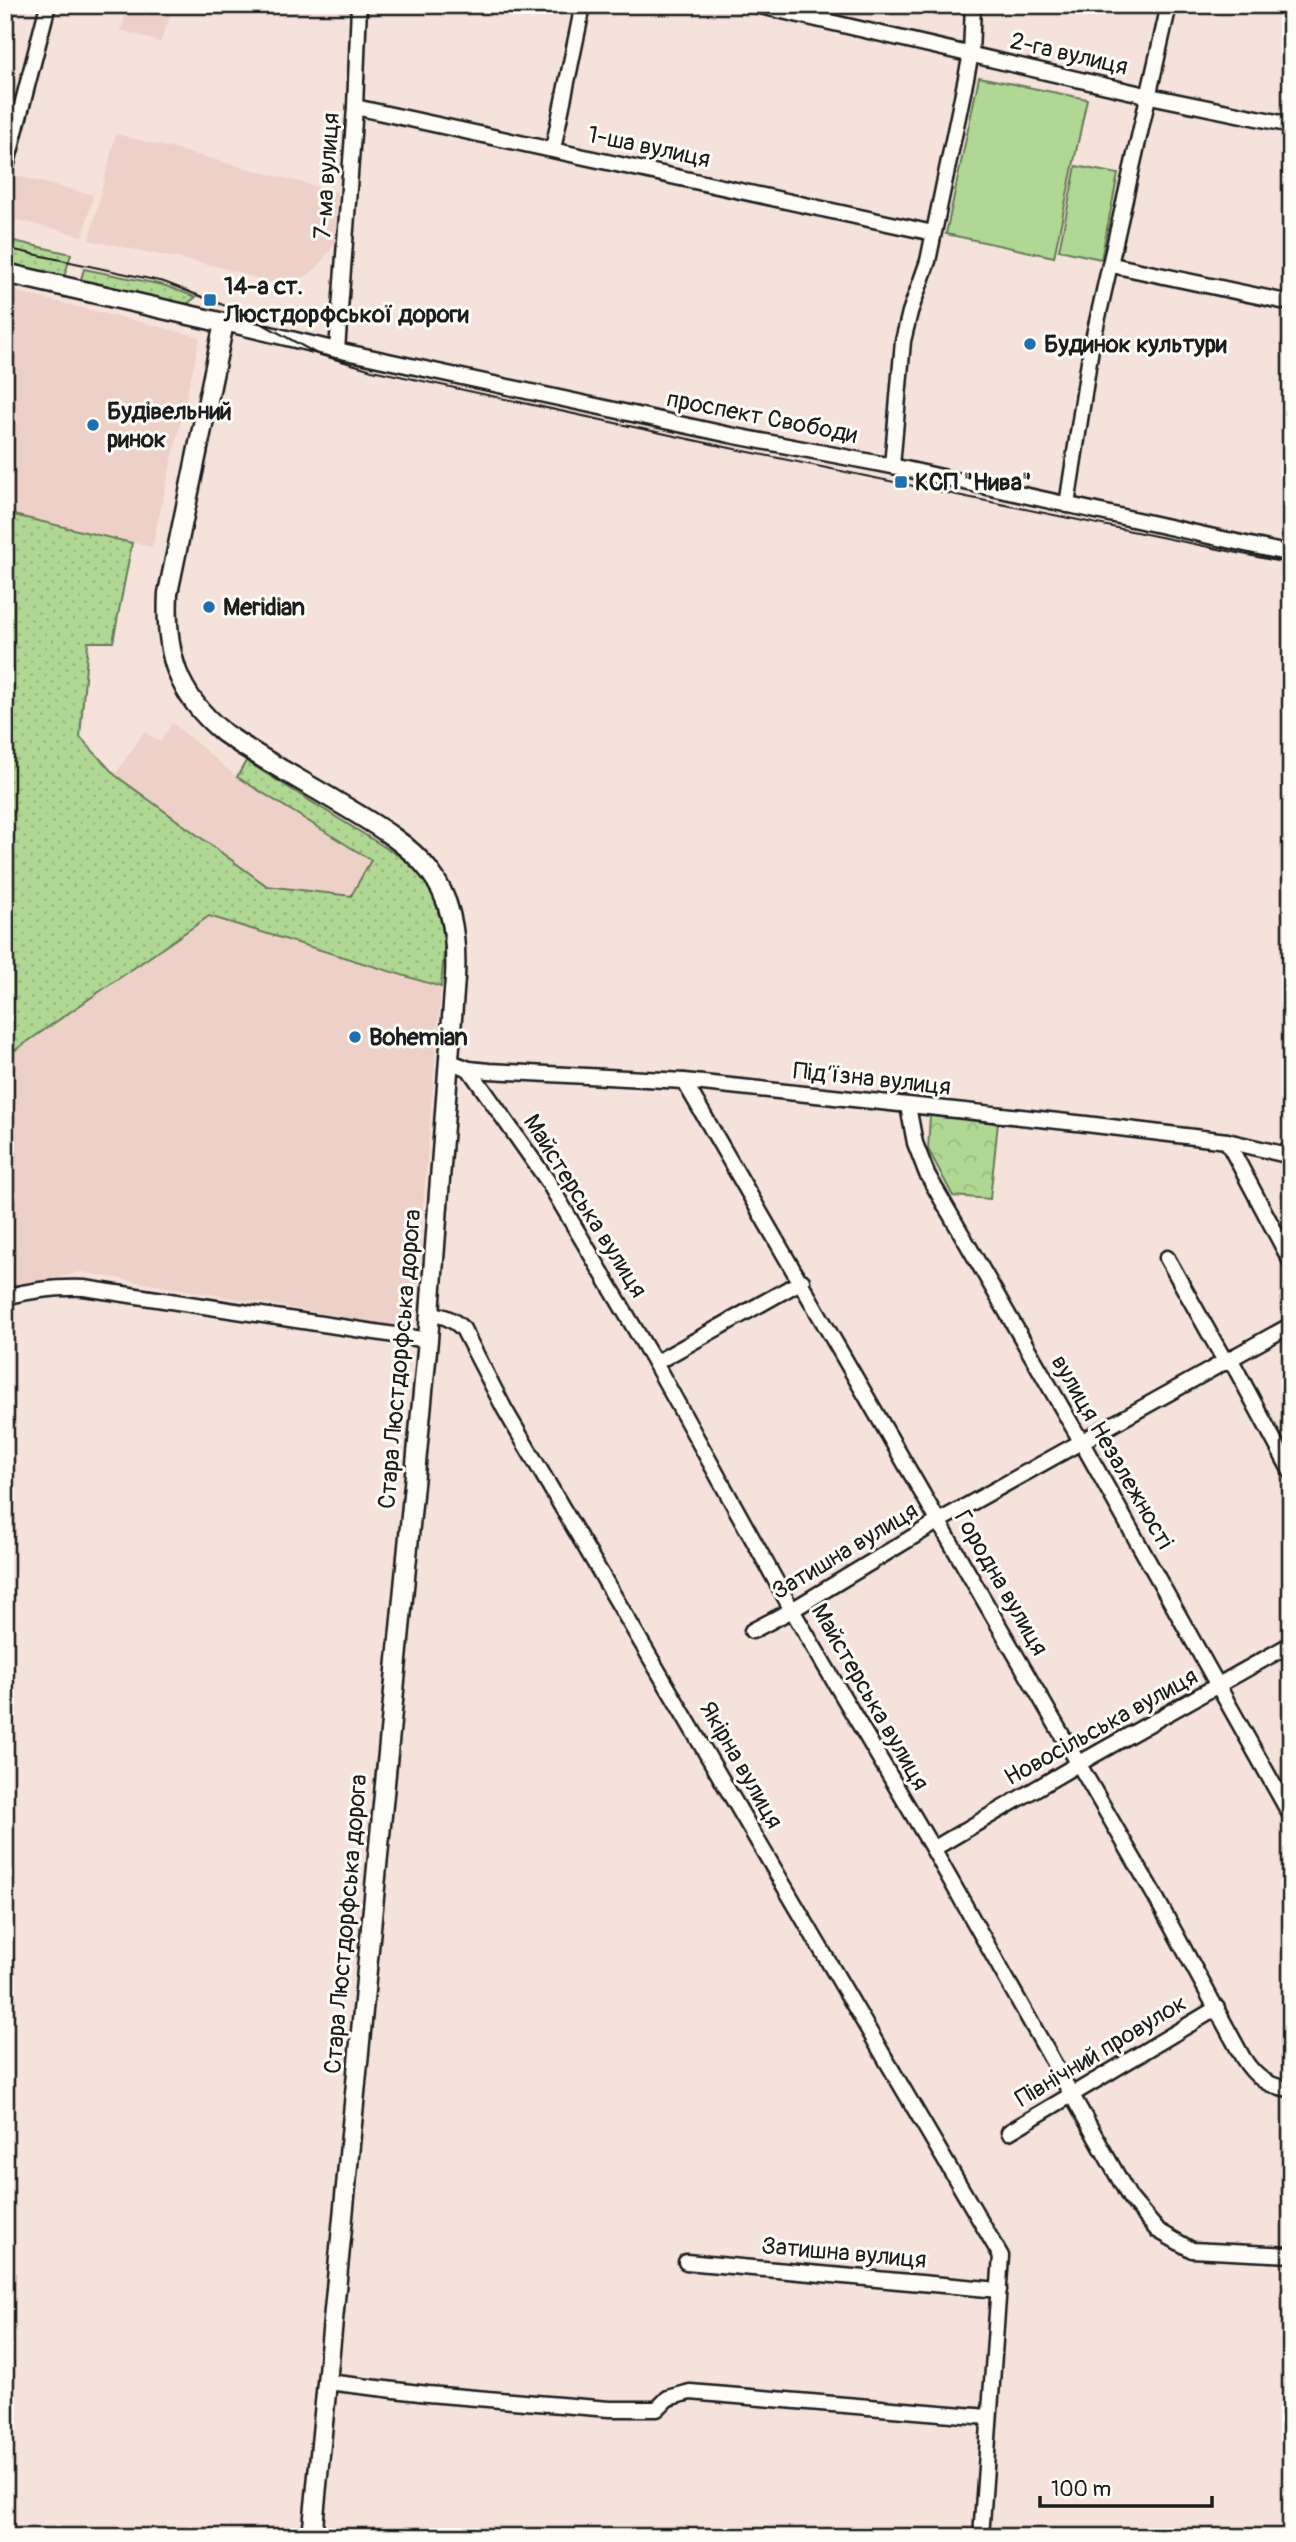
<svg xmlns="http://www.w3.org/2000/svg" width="1296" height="2542" viewBox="0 0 1296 2542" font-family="Pangolin,sans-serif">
  <defs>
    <pattern id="grass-dots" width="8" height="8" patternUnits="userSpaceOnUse" patternTransform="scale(1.75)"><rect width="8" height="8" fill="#b0d894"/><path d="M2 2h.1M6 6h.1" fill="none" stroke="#97b97f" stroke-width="1.8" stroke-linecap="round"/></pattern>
    <pattern id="forest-crowns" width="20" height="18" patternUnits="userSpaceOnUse" patternTransform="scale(1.75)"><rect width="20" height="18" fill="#b0d894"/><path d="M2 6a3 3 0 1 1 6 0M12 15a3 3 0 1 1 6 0" fill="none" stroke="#97b97f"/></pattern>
  </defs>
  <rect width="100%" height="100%" fill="#f4e2db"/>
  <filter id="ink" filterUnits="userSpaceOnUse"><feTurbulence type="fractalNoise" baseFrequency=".0143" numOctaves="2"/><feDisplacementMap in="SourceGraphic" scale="14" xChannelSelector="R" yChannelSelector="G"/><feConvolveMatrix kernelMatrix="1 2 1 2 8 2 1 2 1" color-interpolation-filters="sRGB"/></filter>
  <g filter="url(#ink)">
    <g fill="#edd0c7">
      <path d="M128 5H175L160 42 121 30Z"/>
      <path d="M116 134 337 192 335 243 317 268 299 281 275 284 220 267 89 240Z"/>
      <path d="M8 174 93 195 83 236 5 217V185Z"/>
      <path d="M5 289 200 337 152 547 5 513Z"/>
      <path d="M172 723 237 777 371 861 351 896 267 886 115 775 144 732 160 742Z"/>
      <path d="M209 916 441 987 413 1329 81 1272 5 1289V1057Z"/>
    </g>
    <g fill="url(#grass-dots)" stroke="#667a58" stroke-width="2">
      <path d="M5 239 71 254 65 274 61 278 5 266Z"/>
      <path d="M84 269 163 285 196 297 187 304 84 283 81 279Z"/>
      <path d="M5 513 132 543 113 642H88L80 737 115 775 267 886 351 896 371 860 237 777 246 761 415 866 434 894 445 938 441 987 209 916 5 1057Z"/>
    </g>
    <path fill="url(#forest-crowns)" stroke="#667a58" stroke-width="2" d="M930 1115 998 1123 990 1199 953 1196 928 1149Z"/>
    <g fill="#b0d894" stroke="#667a58" stroke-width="2">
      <path d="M979 77 1087 99 1054 257 946 234Z"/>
      <path d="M1076 166 1118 174 1101 259 1059 250Z"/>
    </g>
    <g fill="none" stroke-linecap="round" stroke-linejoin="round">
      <defs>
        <g id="minor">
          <path d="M756 5 1150 96 1291 125"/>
          <path d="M355 107 933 233"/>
          <path d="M553 149 583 5"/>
          <path d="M5 171 48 5"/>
          <path d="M1112 265 1291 303"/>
          <path d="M224 323 337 350 730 435 892 466 1291 554"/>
          <path d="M337 350 355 107 359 5"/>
          <path d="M892 466 903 341 910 312 928 261 971 54 973 5"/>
          <path d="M1067 505 1091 348 1169 5"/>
          <path d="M448 1061 469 1069 489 1071 684 1081 1086 1124 1227 1141 1291 1156"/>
          <path d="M469 1069 547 1180 655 1363 792 1610 933 1849 1130 2198 1157 2230 1192 2250 1291 2255"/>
          <path d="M684 1081 1155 1896 1243 2058C1255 2077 1268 2087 1291 2089"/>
          <path d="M908 1106 915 1143 927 1174 1081 1441 1291 1816"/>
          <path d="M1227 1141 1291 1262"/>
          <path d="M1167 1258 1226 1363"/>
          <path d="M5 1297C32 1290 56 1287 84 1288L428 1340"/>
          <path d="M430 1313C444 1316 453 1319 463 1329L505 1410 1001 2256 981 2537"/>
          <path d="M1231 1360 1291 1472"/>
          <path d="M655 1363 802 1281"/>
          <path d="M752 1631 792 1610 939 1521 1291 1325"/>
          <path d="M933 1849 1078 1764 1291 1644"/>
          <path d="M1009 2132 1217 2008"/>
          <path d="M686 2262 999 2290"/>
          <path d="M327 2382 428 2394 609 2409H657L668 2398 690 2392 988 2417"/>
        </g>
        <path id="major" d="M5 273 224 323 168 593C165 653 176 694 224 733 261 759 301 780 339 803 419 850 460 877 455 978L428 1340 312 2537"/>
      </defs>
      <use href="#minor" stroke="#1c1c1c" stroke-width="19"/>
      <use href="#major" stroke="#1c1c1c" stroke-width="23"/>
      <use href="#minor" stroke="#fdfcf7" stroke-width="14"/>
      <use href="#major" stroke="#fdfcf7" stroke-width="18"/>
      <path stroke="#1c1c1c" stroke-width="2" d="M5 248 164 282 241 312 317 354 372 370 730 448 1291 564"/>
    </g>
  </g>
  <g fill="#1f6fb2" stroke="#fdfcf7" stroke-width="2.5">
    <rect x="203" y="293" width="14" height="14" rx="3.5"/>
    <circle cx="1030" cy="344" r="7"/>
    <circle cx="93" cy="425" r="7"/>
    <rect x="894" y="475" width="14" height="14" rx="3.5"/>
    <circle cx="209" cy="607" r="7"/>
    <circle cx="355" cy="1037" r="7"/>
  </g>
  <g text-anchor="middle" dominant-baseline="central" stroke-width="6" stroke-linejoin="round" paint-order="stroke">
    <g font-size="24" fill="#1c1c1c" stroke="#fdfcf7">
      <text transform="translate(1069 54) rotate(13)">2-га вулиця</text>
      <text transform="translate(649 147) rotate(12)">1-ша вулиця</text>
      <text transform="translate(327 176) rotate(-86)">7-ма вулиця</text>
      <text transform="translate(762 417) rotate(11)">проспект Свободи</text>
      <text transform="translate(872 1079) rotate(6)">Підʼїзна вулиця</text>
      <text transform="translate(585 1206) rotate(58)">Майстерська вулиця</text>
      <text transform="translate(400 1359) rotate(-85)">Стара Люстдорфська дорога</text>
      <text transform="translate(1112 1452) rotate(60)">вулиця Незалежності</text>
      <text transform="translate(845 1551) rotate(-31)">Затишна вулиця</text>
      <text transform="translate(1001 1583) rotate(60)">Городна вулиця</text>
      <text transform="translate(870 1697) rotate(60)">Майстерська вулиця</text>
      <text transform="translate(1101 1727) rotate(-29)">Новосільська вулиця</text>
      <text transform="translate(741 1765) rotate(60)">Якірна вулиця</text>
      <text transform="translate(346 1924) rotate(-85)">Стара Люстдорфська дорога</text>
      <text transform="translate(1101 2051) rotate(-31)">Північний провулок</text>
      <text transform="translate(844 2253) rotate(5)">Затишна вулиця</text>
    </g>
    <g font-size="24" font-weight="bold" fill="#1c1c1c" stroke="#fdfcf7" text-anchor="start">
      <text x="224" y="286">14-а ст.<tspan x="224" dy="28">Люстдорфської дороги</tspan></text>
      <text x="1044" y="344">Будинок культури</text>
      <text x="107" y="411">Будівельний<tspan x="107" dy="28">ринок</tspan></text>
      <text x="915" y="482">КСП "Нива"</text>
      <text x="223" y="607">Meridian</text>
      <text x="369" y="1037">Bohemian</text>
    </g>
  </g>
  <rect width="1296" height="2542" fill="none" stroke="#fdfcf7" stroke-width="28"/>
  <rect x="14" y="14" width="1268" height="2514" fill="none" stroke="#1c1c1c" stroke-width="2.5" filter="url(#ink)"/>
  <path d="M1040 2496v10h172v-10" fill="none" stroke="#1c1c1c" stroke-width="3.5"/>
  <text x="1051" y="2496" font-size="21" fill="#1c1c1c" stroke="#fdfcf7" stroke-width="5" paint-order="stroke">100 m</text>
</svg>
